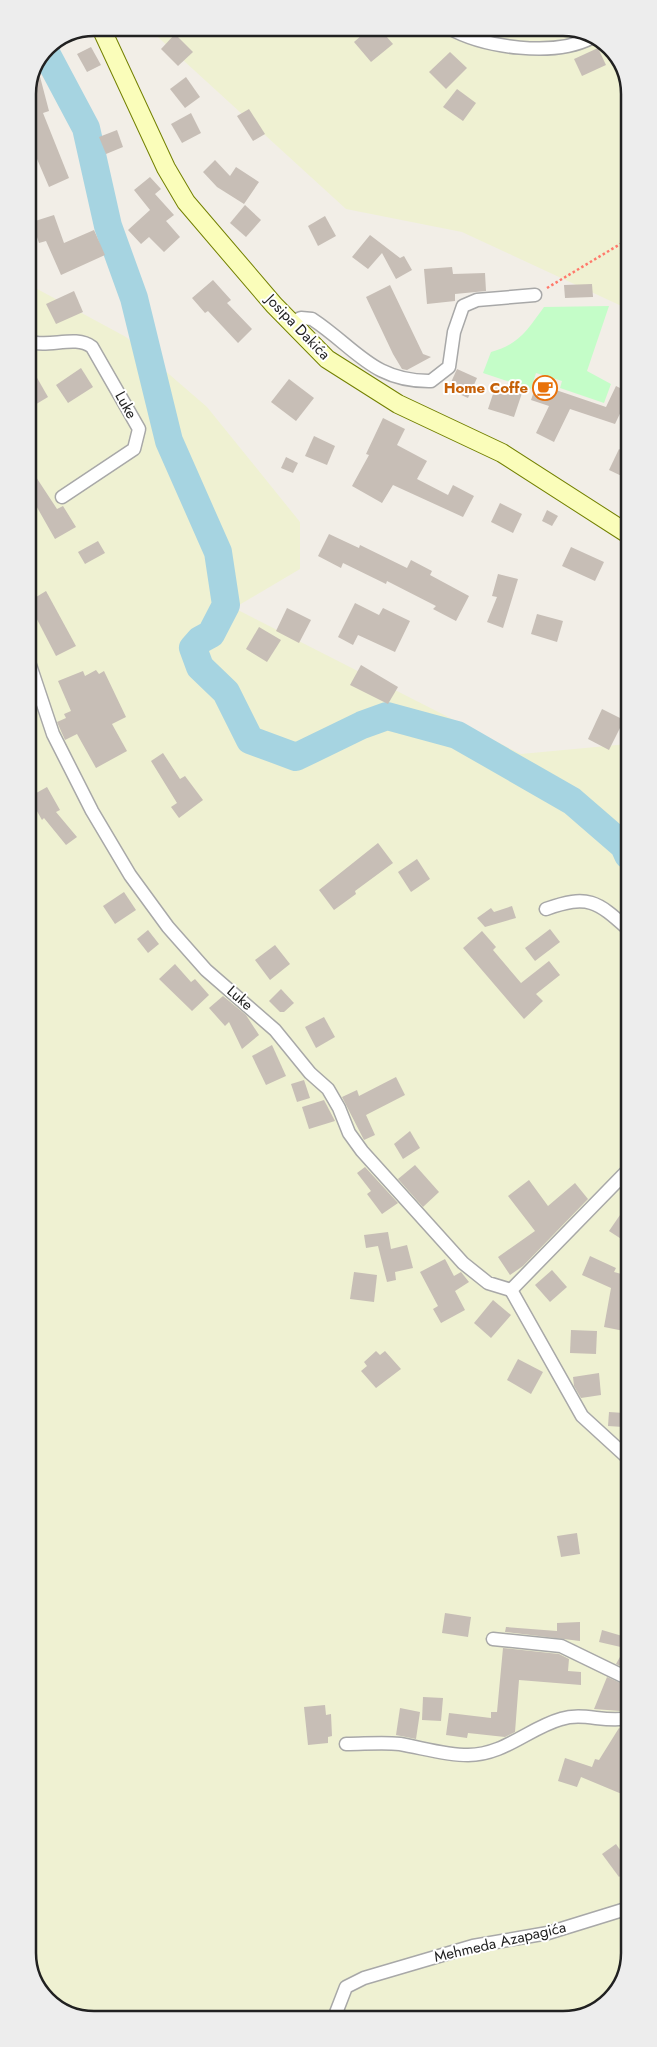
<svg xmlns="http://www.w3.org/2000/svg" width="657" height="2047" viewBox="0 0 657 2047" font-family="Jost,sans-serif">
  <rect width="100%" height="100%" fill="#f2eee7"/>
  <g fill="#eff1d2">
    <path d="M148 28H567L606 44 627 78 628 309 462 232 346 209Z"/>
    <path d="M28 284 126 337 207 407 300 522V569L234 608 521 754 628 744 629 1953 615 1993 579 2017 90 2019 51 2003 30 1969Z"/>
  </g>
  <path fill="#c4fdc8" d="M609 306 587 371 611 384 604 403 560 388 562 381 536 373 531 389 483 373 491 352C520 344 527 330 544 307Z"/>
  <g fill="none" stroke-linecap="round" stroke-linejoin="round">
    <path stroke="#a6d4e1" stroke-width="28" d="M45 51 86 128 108 226 134 298 169 441 218 552 226 605 211 634 200 640 193 648 200 667 226 692 250 740 296 757 362 725 387 716 457 735 572 801 624 846 628 855"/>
  </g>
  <g fill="#c7beb6">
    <path d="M370 28H379L393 44 371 62 354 42Z"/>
    <path d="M175 34 193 52 178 66 161 49Z"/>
    <path d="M91 47 101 65 87 72 77 54Z"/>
    <path d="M598 48 606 65 582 76 574 59Z"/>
    <path d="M450 52 467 68 446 89 429 72Z"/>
    <path d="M38 69 49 111 43 113 69 178 49 187 28 138V91Z"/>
    <path d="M186 77 200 97 185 108 170 89Z"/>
    <path d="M457 89 476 103 463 121 443 107Z"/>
    <path d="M249 109 265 134 253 141 237 116Z"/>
    <path d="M191 113 201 133 182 143 171 124Z"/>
    <path d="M117 130 123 147 106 154 99 137Z"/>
    <path d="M215 160 230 176 236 167 259 182 244 204 217 187 203 172Z"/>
    <path d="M150 177 161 189 155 194 174 215 166 221 180 237 164 252 149 237 141 244 128 230 150 210 134 190Z"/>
    <path d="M245 205 261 220 246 237 230 223Z"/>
    <path d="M54 215 64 243 94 230 105 255 61 275 46 241 39 243 32 222Z"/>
    <path d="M325 216 336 236 318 246 308 226Z"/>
    <path d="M370 235 400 258 404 256 412 270 396 279 382 253 368 269 352 257Z"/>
    <path d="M452 267 453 274 485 273 486 291 455 294V301L427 304 424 269Z"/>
    <path d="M213 280 231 300 227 303 252 329 238 343 208 311 205 313 192 298Z"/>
    <path d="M592 284 593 297 565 298 564 285Z"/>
    <path d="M390 285 423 354 431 357 407 370 402 369 393 354 366 297Z"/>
    <path d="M74 291 83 312 56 324 46 304Z"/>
    <path d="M28 362 48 397 28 409Z"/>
    <path d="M81 368 93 387 68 403 56 385Z"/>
    <path d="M457 369 477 378 468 398 448 389Z"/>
    <path d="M539 377 556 382 553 389 606 407 616 386 628 392V397L615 424 570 409 554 442 536 433 549 406 531 400Z"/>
    <path d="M289 379 314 398 296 421 271 402Z"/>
    <path d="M496 385 522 393 514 417 488 409Z"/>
    <path d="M383 418 405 429 397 445 427 461 417 479 448 495 453 485 474 496 463 517 393 485 382 503 352 486 369 455 366 454Z"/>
    <path d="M314 436 335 446 327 465 305 456Z"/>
    <path d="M619 449 628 454V479L609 470Z"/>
    <path d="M286 457 298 463 293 473 281 468Z"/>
    <path d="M36 477 57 509 63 506 76 527 55 539 34 502 28 506V482Z"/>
    <path d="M500 503 522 514 513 533 491 522Z"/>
    <path d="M547 510 558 516 552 526 542 521Z"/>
    <path d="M329 534 359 548 360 545 407 568 411 560 432 571 430 575 469 596 456 621 433 609 436 606 387 581 386 584 343 563 341 568 318 556Z"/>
    <path d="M98 541 105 553 85 564 78 552Z"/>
    <path d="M571 547 604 562 595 581 562 566Z"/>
    <path d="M498 574 518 579 503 628 487 622 497 597 492 596Z"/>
    <path d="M46 591 76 646 56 656 28 602Z"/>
    <path d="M355 603 379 615 383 608 410 621 395 652 358 635 353 645 338 637Z"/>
    <path d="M287 608 311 620 299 643 276 631Z"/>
    <path d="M537 614 563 621 557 642 531 634Z"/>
    <path d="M259 627 281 640 267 662 246 649Z"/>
    <path d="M361 665 398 687 388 704 350 685Z"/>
    <path d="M96 670 99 674 104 671 126 717 112 724 127 751 96 768 77 734 65 740 57 722 66 718 64 714 71 711 58 681 83 671 85 676Z"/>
    <path d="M602 709 624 720 609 750 588 739Z"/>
    <path d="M163 753 180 779 185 776 203 800 179 818 171 807 177 803 151 761Z"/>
    <path d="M47 787 60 810 56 812 77 837 66 845 44 818 42 820 29 797Z"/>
    <path d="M378 843 393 863 355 891 356 894 334 910 319 890Z"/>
    <path d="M417 859 430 879 411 892 398 872Z"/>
    <path d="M124 892 136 910 115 924 103 906Z"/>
    <path d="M512 906 516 918 485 927 477 918 491 908 494 912Z"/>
    <path d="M550 929 560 942 535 961 525 948Z"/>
    <path d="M148 930 159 944 148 953 137 939Z"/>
    <path d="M482 931 496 947 493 950 521 983 549 961 560 975 536 994 543 1001 524 1019 463 948Z"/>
    <path d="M275 945 290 964 270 980 255 960Z"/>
    <path d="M175 964 191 982 195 979 209 995 192 1011 159 979Z"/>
    <path d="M281 989 294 1003 284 1012H280L269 1001Z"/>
    <path d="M223 996 246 1015 259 1035 242 1049 229 1022 225 1026 209 1008Z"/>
    <path d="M324 1017 335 1037 316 1048 305 1027Z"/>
    <path d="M272 1045 286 1076 266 1085 252 1056Z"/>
    <path d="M396 1077 405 1095 366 1115 375 1135 364 1140 342 1097 357 1090 359 1096Z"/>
    <path d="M304 1080 310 1098 297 1102 291 1084Z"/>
    <path d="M324 1100 335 1121 309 1129 302 1107Z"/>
    <path d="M410 1131 420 1148 403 1159 394 1144Z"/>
    <path d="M415 1165 439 1192 423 1207 398 1179Z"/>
    <path d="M365 1167 398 1203 382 1214 367 1194 371 1191 357 1173Z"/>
    <path d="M529 1180 548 1206 575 1183 588 1199 523 1266 510 1275 498 1257 535 1231 508 1196Z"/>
    <path d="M629 1202V1244L609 1231Z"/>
    <path d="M388 1232 391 1249 407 1245 413 1268 395 1272 396 1280 387 1282 378 1246 366 1248 364 1235Z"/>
    <path d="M590 1256 616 1268 614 1272 629 1276V1332L604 1327 611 1288 582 1275Z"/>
    <path d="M445 1259 454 1276 461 1272 469 1282 455 1291 465 1310 441 1323 433 1309 438 1306 420 1272Z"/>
    <path d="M552 1270 567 1287 550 1302 535 1285Z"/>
    <path d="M354 1272 377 1275 374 1302 350 1299Z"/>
    <path d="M493 1300 511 1315 491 1338 474 1323Z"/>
    <path d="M571 1330 597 1331 596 1354 570 1353Z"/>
    <path d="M376 1351 380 1355 385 1351 401 1369 376 1388 361 1371 367 1366 364 1362Z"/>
    <path d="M518 1359 543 1372 531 1394 507 1380Z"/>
    <path d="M599 1373 601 1395 581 1398 574 1386 573 1377Z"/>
    <path d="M609 1412 624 1413 623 1427 608 1426Z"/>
    <path d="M577 1533 580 1554 561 1557 557 1536Z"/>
    <path d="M445 1613 471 1617 468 1637 442 1633Z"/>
    <path d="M580 1622V1641L505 1632 506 1627 557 1631V1623Z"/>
    <path d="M602 1630 629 1638V1670L616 1664 625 1648 599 1642Z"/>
    <path d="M503 1648 559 1654 569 1659 568 1671 581 1672V1685L519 1680 515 1732 505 1737 468 1733 467 1738 446 1735 449 1713 491 1718V1712H497Z"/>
    <path d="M607 1677 629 1687 620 1711 594 1709Z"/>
    <path d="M423 1697 443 1698 441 1721 422 1720Z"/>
    <path d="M325 1705 326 1715 331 1714 332 1736 328 1737V1743L308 1745 304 1707Z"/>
    <path d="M400 1708 420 1712 416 1739 396 1735Z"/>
    <path d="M619 1728 629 1734V1797L581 1777 577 1787 558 1781 565 1758 592 1767 595 1759 599 1760Z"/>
    <path d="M616 1844 629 1863V1869L619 1877 602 1854Z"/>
  </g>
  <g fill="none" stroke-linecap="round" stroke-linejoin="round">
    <defs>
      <g id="minor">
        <path d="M449 28C485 48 554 57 591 38"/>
        <path d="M291 322 301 318 312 319C356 348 373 382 431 381L449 367 454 332 463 306 477 300 535 295"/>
        <path d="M28 341C48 349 75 334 92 347L139 429 134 449 62 497"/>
        <path d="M28 659 53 734 92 811 130 875 168 927 206 970 275 1030 310 1073 328 1089 339 1108 349 1133 362 1151 463 1263 488 1283 511 1290"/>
        <path d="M546 909C588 894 597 901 628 929"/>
        <path d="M511 1290 582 1416 629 1459"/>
        <path d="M511 1290 629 1169"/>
        <path d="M493 1639 561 1646 629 1679"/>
        <path d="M346 1744C364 1744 383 1742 400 1744 423 1748 445 1755 468 1755 504 1755 529 1728 561 1719 583 1712 605 1723 629 1718"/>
        <path d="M334 2018 346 1987 364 1978 473 1946 548 1933 629 1908"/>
      </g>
      <path id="secondary" d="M101 28 166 168 186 202 274 305 327 359 398 404 502 453 628 534"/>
    </defs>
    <use href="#minor" stroke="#a8a8a8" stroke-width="15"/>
    <use href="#secondary" stroke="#738000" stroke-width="20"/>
    <path stroke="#ff796b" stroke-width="2.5" stroke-dasharray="2.5 2.5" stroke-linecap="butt" d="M547 288 627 240"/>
    <use href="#minor" stroke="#fff" stroke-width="12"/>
    <use href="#secondary" stroke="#fafdba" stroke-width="18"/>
  </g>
  <defs>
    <symbol id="cafe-ring" viewBox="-11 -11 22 22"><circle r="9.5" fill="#fff" stroke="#e8710a" stroke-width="1.5"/><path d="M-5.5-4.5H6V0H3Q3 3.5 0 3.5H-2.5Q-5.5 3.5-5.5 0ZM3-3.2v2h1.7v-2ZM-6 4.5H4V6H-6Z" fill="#e8710a"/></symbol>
  </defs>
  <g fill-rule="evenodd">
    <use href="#cafe-ring" x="531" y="374" width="28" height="28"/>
  </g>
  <g text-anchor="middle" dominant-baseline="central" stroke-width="4" stroke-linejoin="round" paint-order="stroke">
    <g font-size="15" fill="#212121" stroke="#fff">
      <text transform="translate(298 327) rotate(46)">Josipa Dakića</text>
      <text transform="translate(126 405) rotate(61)">Luke</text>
      <text transform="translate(240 998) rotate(41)">Luke</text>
      <text transform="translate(500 1942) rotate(-13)">Mehmeda Azapagića</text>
    </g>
    <g font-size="15" font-weight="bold" fill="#c56008" stroke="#fff" text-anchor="end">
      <text x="528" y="388">Home Coffe</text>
    </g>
  </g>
  <path d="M0 0H657V2047H0ZM94 36H563A58 58 0 0 1 621 94V1953A58 58 0 0 1 563 2011H94A58 58 0 0 1 36 1953V94A58 58 0 0 1 94 36Z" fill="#ededed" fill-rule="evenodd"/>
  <path fill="none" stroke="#212121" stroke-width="2.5" d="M94 36H563A58 58 0 0 1 621 94V1953A58 58 0 0 1 563 2011H94A58 58 0 0 1 36 1953V94A58 58 0 0 1 94 36Z"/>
</svg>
